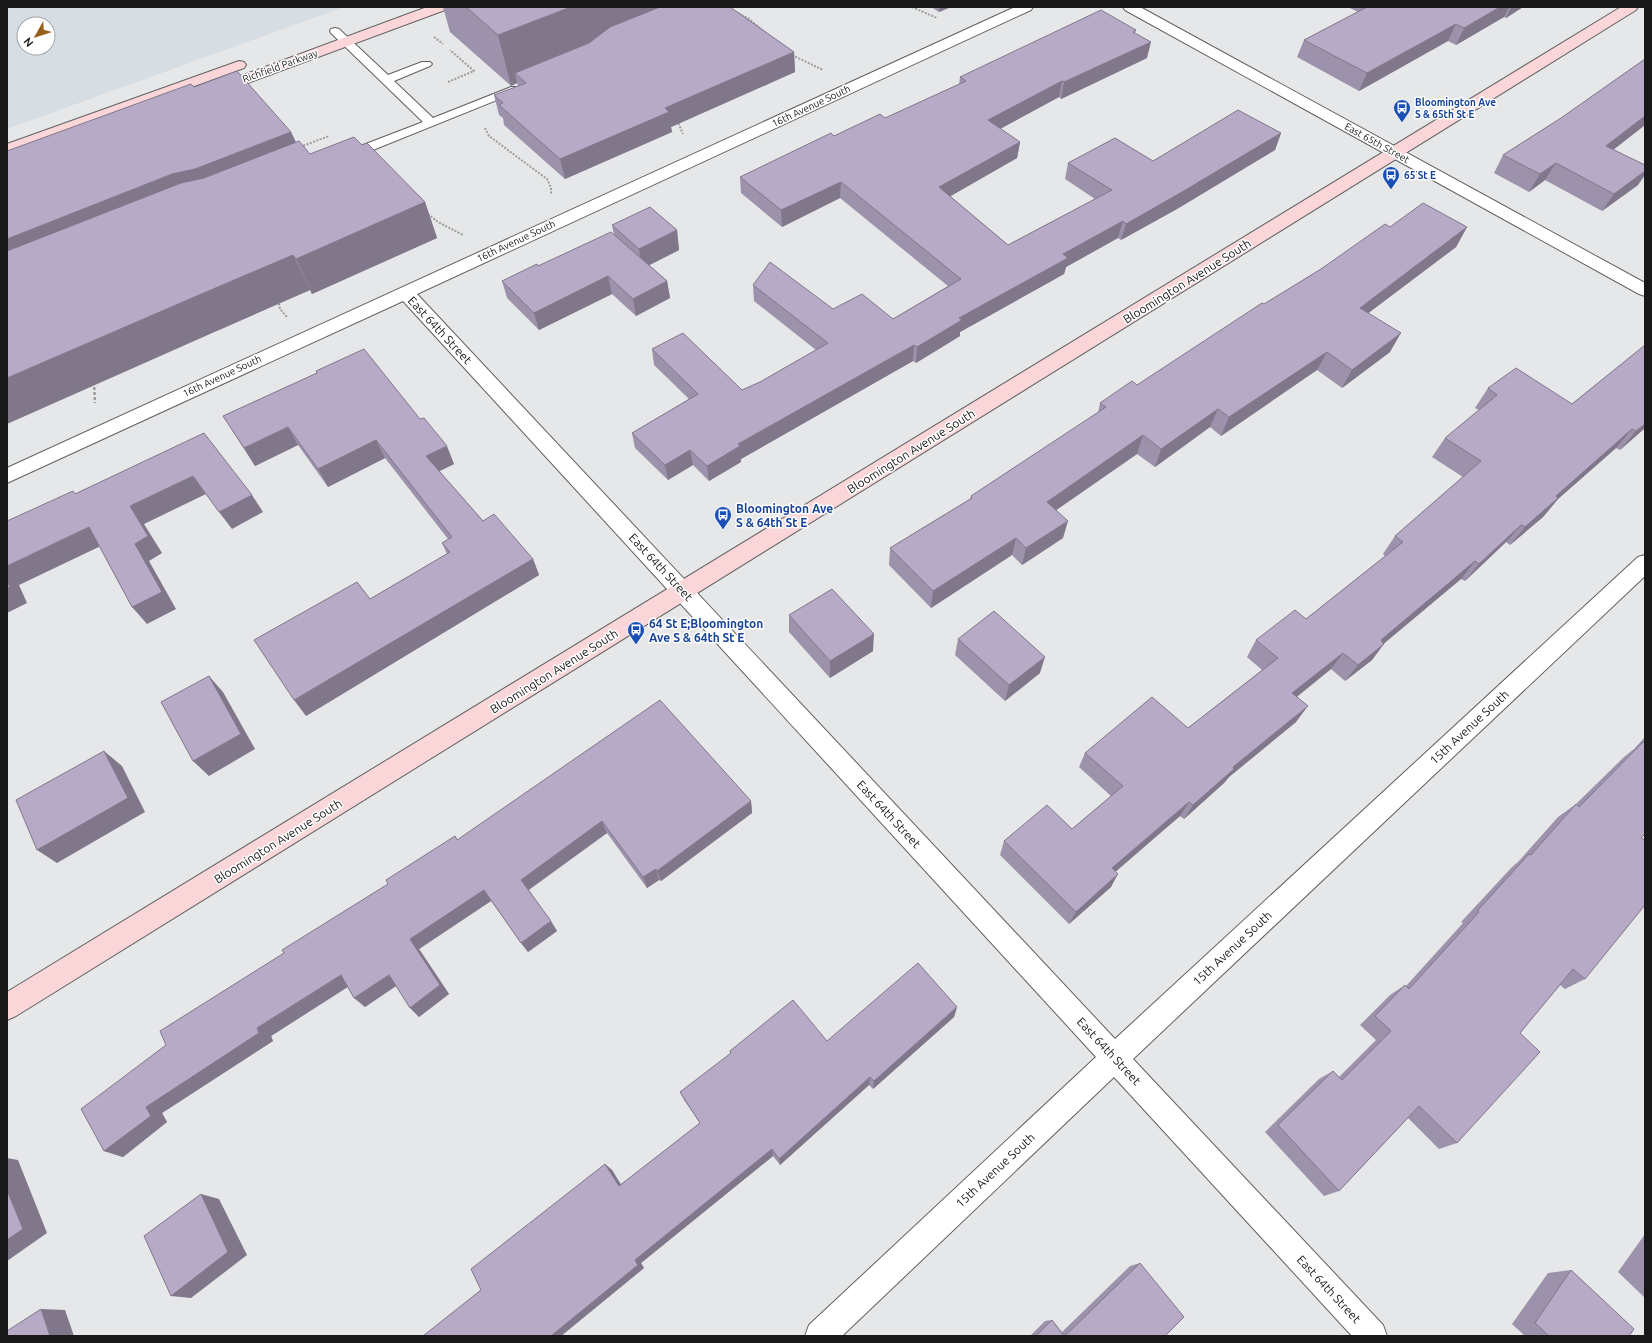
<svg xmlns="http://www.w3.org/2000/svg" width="1652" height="1343" viewBox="0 0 1652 1343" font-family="Ubuntu,sans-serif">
  <rect width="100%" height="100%" fill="#e6e7e8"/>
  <path fill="#d6dde3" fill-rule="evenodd" d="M7 7H344L7 129ZM24 24H48V48H24Z"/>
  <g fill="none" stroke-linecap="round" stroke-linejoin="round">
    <defs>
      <path id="lane" d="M335 28 339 29 388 75 422 62H430L432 64 430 66 394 81 433 118 511 87H519L521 89 519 91 353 158H345L343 155 345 152 423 122 331 33 330 31 331 29Z"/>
      <g id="street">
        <path d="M1015 7H1033L1031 10 417 294 1115 1039 1638 557 1645 555V576L1133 1059 1383 1325 1387 1336H1352L1114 1077 842 1336H805L809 1325 1096 1057 403 301 7 483V468Z"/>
        <path d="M1123 7H1140L1645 283V296L1639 294 1125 10Z"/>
      </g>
      <g id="secondary">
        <path d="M427 7H447L445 10 221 93H211L209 90 211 87Z"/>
        <path d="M1621 7H1638L1636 10 16 1016 7 1020V992Z"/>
        <path d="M239 61 244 62 246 65 244 68 7 154V144Z"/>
      </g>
    </defs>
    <use href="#lane" stroke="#606162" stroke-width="2"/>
    <use href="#street" stroke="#606162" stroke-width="2"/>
    <use href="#secondary" stroke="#606162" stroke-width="2"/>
    <g stroke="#9c9d9e" stroke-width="2" stroke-dasharray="2 1.5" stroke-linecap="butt">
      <path d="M726 7 748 18 767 34"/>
      <path d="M912 7 937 18"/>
      <path d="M434 37 443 44"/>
      <path d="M792 55 823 70"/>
      <path d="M448 82 474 71 450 50"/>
      <path d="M677 120 683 134"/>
      <path d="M485 128 489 136 547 179 551 188V195"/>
      <path d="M300 147 329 136"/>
      <path d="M428 214 438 222 463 235"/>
      <path d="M278 300 280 309 287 317"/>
    </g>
    <path stroke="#9c9d9e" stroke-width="2.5" stroke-dasharray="3 2" stroke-linecap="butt" d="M94 382 95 403"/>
    <use href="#lane" fill="#fff" fill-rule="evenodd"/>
    <use href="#street" fill="#fff" fill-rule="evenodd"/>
    <use href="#secondary" fill="#fad6d8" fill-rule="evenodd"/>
  </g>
  <g fill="#9d92ab">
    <path d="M443 7H730L794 52 795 72 671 127 672 132 565 179 504 125 503 118 499 115 494 95 518 86 517 83 511 86 450 32Z"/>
    <path d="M931 7H951L939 12Z"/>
    <path d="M1348 7H1523L1506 18 1504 17 1456 45 1448 41 1359 91 1297 57 1304 40 1358 12Z"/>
    <path d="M1136 30 1135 33 1147 58 1061 99 1059 97 1000 129 1020 142 1017 158 950 196 1008 245 1095 199 1065 179 1068 163 1153 161 1281 133 1275 150 1177 209 1121 240 1118 238 1066 267 1064 274 960 332V336L916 363 913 361 741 459V462L709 481 693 465 668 480 635 448 632 433 689 399 654 365 652 349 742 390 760 382 816 350 754 301 753 285 833 309 893 319 948 286 840 198 782 227 741 193 740 177 834 136 885 118 959 85 960 77Z"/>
    <path d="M1645 59V125L1613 150 1638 185 1602 211 1545 180 1529 192 1494 173 1503 155 1561 118Z"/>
    <path d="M194 87 291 132 296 142 310 154 362 145 425 202 437 238 312 294 310 290 219 330Z"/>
    <path d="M612 225 677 230 679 250 649 265 667 281 670 298 636 316 612 294 539 330 507 298 502 281 614 235Z"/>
    <path d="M1390 227H1467L1456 247 1368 313 1390 352 1342 388 1317 370 1221 436 1210 427 1155 467 1137 454 1056 510 1063 538 1022 565 1012 555 931 608 889 565 890 548 970 499 971 496 1098 413 1100 403 1137 385 1264 304Z"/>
    <path d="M1645 345V428L1620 450 1616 448 1558 499 1543 517 1510 545 1506 542 1465 581 1461 579 1384 643 1372 660 1345 681 1331 669 1297 697 1296 722 1229 777 1224 783 1184 819 1180 816 1115 871 1111 887 1069 924 1000 855 1004 841 1072 829 1111 796 1079 767 1085 753 1188 728 1262 670 1247 657 1256 640 1306 619 1385 556 1383 554 1395 536 1463 477 1432 457 1445 438 1479 410 1475 408 1488 388 1572 404Z"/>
    <path d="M316 371 454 464 439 471 483 521 533 559 539 575 306 716 370 599 447 554 442 543 448 539 385 458 328 487 298 445 255 466 223 416 317 373Z"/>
    <path d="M789 615 873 651 830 678 789 632Z"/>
    <path d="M958 639 1040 673 1005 701 955 655Z"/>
    <path d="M1645 737V834L1641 838 1585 979 1565 989 1560 985 1520 1033 1457 1143 1439 1149 1408 1118 1339 1191 1324 1196 1265 1132 1319 1079 1333 1071 1339 1077 1376 1040 1360 1025 1390 995 1405 985 1406 986 1463 923 1461 922 1512 867 1518 862 1558 817 1576 804 1624 757 1634 749Z"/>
    <path d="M751 801 752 813 661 881 659 880 647 888 607 833 529 890 557 931 528 952 491 901 419 949 449 994 419 1017 396 986 365 1007 348 987 271 1036 273 1041 162 1113 167 1122 123 1157 104 1151 166 1045 284 953 457 840Z"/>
    <path d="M957 1007 954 1017 873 1089 869 1085 780 1165 773 1156 641 1263 644 1268 561 1336H423L481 1290 605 1164 612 1170 621 1185 700 1123 684 1100 680 1092 731 1054 730 1051 827 1041Z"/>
    <path d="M1645 1234V1298L1618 1272Z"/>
    <path d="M1140 1263 1165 1336H1030L1045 1321 1052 1320 1062 1332 1130 1266Z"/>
    <path d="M1571 1270 1629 1336H1525L1512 1324 1548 1273Z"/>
  </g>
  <g fill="#80778b">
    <path d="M571 7H687L515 73 517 83 511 86 498 35Z"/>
    <path d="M940 7H951L939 12Z"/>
    <path d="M1500 7H1509L1504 17 1456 45 1464 28Z"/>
    <path d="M1511 7H1523L1506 18Z"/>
    <path d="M1456 24 1448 41 1359 91 1367 73Z"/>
    <path d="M1151 42 1147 58 1061 99 1064 82Z"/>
    <path d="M794 52 795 72 671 127 672 132 565 179 560 159 665 108Z"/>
    <path d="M1062 81 1059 97 985 137 988 120Z"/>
    <path d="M1645 116V125L1595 164 1606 146Z"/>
    <path d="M291 132 307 167 7 284V239L172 174Z"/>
    <path d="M1281 133 1275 150 1177 209 1121 240 1126 224Z"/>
    <path d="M1020 142 1017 158 937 204 939 187Z"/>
    <path d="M1556 163 1545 180 1529 192 1540 174Z"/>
    <path d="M1645 171V175L1638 185 1602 211 1614 194Z"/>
    <path d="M841 182 840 198 782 227 781 210Z"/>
    <path d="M425 202 437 238 312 294 296 259Z"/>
    <path d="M1123 221 1118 238 1066 267 1064 274 960 332V336L916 363 917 347 959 318 1063 254Z"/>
    <path d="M1467 227 1456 247 1350 327 1360 308Z"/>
    <path d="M677 230 679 250 642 269 639 249Z"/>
    <path d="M293 255 310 290 219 330 7 424V378L199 295Z"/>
    <path d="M608 276 612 294 539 330 534 313Z"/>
    <path d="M667 281 670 298 636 316 633 299Z"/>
    <path d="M1401 333 1390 352 1342 388 1352 370Z"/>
    <path d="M914 345 913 361 741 459V462L709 481 707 466 738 444Z"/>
    <path d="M1327 352 1317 370 1221 436 1229 417Z"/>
    <path d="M1218 409 1210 427 1155 467 1161 449Z"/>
    <path d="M1645 424V428L1620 450 1636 431Z"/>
    <path d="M288 427 298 445 255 466 244 448Z"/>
    <path d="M1632 429 1616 448 1558 499 1543 517 1510 545 1525 527 1556 496Z"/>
    <path d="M1143 435 1137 454 1042 520 1047 502Z"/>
    <path d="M376 440 385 458 328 487 318 469Z"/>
    <path d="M447 446 454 464 434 474 426 456Z"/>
    <path d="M690 450 693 465 668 480 665 465Z"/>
    <path d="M193 476 206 494 144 524 162 553 149 561 176 609 147 624 132 607 135 544 130 506Z"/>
    <path d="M252 495 263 512 232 529 219 512Z"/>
    <path d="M1068 521 1063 538 1022 565 1026 548Z"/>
    <path d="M1521 525 1506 542 1465 581 1479 564Z"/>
    <path d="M89 527 105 544 19 585 27 603 7 613V566Z"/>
    <path d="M1016 538 1012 555 931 608 933 591Z"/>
    <path d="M533 559 539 575 306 716 294 700Z"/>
    <path d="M1475 561 1461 579 1368 657 1384 644 1372 660 1345 681 1358 665 1381 640Z"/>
    <path d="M874 634 873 651 830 678V661Z"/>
    <path d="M1343 653 1331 669 1281 709 1292 693Z"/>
    <path d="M1045 657 1040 673 1005 701 1009 685Z"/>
    <path d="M209 676 223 692 255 749 209 776 193 761Z"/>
    <path d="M1308 706 1296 722 1229 777 1224 783 1184 819 1193 805 1233 767Z"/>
    <path d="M104 751 122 766 145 812 57 863 37 850Z"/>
    <path d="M751 801 752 813 661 881 657 871Z"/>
    <path d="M1189 802 1180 816 1105 881 1112 868Z"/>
    <path d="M602 821 607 833 528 890 521 880Z"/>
    <path d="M656 869 659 880 647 888 643 877Z"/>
    <path d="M1118 874 1111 887 1069 924 1076 912Z"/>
    <path d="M484 890 491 901 419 949 449 994 419 1017 410 1008V939Z"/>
    <path d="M551 921 557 931 528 952 521 943Z"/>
    <path d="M341 975 352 984 271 1036 273 1041 162 1113 167 1122 123 1157 104 1151 146 1107 257 1028Z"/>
    <path d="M389 975 399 984 365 1007 354 998Z"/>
    <path d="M957 1007 954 1017 873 1089 874 1081Z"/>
    <path d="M870 1077 869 1085 780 1165 779 1159Z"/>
    <path d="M772 1149 773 1156 641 1263 644 1268 561 1336H551L635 1260Z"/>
    <path d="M7 1158 18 1160 47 1233 7 1261Z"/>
    <path d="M605 1164 612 1170 625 1191 619 1186Z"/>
    <path d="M201 1194 219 1199 247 1255 191 1298 171 1296Z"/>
    <path d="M41 1309 65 1310 74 1336H50Z"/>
  </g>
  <g fill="#b7aac7" stroke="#80778b">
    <path d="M466 7H571L498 35Z"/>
    <path d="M660 7H730L794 52 665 108 669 112 560 159 499 105 503 103 494 95 526 83 515 73 589 43 610 27Z"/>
    <path d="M1367 7H1500L1464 28 1456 24 1367 73 1304 40Z"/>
    <path d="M1101 10 1136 30 1133 32 1151 42 1064 82 1062 81 988 120 1020 142 939 187 1008 245 1112 190 1068 163 1115 138 1153 161 1238 110 1281 133 1182 192 1126 224 1123 221 1063 254 1068 258 959 318 962 320 917 347 914 345 738 444 740 446 707 466 690 450 665 465 632 433 698 394 652 349 683 333 742 390 760 382 828 343 753 285 770 262 833 309 862 294 893 319 961 279 841 182 781 210 740 177 831 133 834 136 880 114 885 118 966 81 960 77Z"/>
    <path d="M1645 59V116L1606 146 1645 165V171L1614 194 1556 163 1540 174 1503 155 1561 118Z"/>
    <path d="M237 71 291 132 195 169 172 174 7 239V151L191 84 194 87Z"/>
    <path d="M354 137 362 145 367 143 425 202 296 259 293 255 199 295 7 378V251L181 183 204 178 299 141 310 154Z"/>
    <path d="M1423 203 1467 227 1360 308 1401 333 1352 370 1327 352 1229 417 1218 409 1161 449 1143 435 1047 502 1068 521 1026 548 1016 538 933 591 890 548 972 498 971 496 1106 407 1100 403 1132 381 1137 385 1262 303 1264 304 1321 269 1385 224 1390 227Z"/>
    <path d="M650 207 677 230 639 249 612 225Z"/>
    <path d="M611 232 667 281 633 299 608 276 534 313 502 281 537 264 538 266Z"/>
    <path d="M1645 345V424L1636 431 1632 429 1556 496 1558 498 1525 527 1521 525 1479 564 1475 561 1381 640 1384 644 1358 665 1343 653 1292 693 1308 706 1233 767 1234 769 1193 805 1189 802 1112 868 1118 874 1076 912 1004 841 1047 805 1072 829 1123 786 1085 753 1152 697 1188 728 1278 658 1256 640 1295 610 1306 619 1403 542 1395 536 1481 461 1445 438 1497 395 1488 388 1516 368 1572 404Z"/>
    <path d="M364 349 420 419 424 418 447 446 426 456 483 521 494 514 533 559 294 700 254 640 357 582 370 599 450 552 442 543 452 537 376 440 318 469 288 427 244 448 223 416 317 373 316 371Z"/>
    <path d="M204 433 252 495 219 512 193 476 130 506 148 536 135 544 162 592 132 607 89 527 7 566V521L73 491 75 494Z"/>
    <path d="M7 581 10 587 7 588Z"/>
    <path d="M832 589 874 634 830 661 789 615Z"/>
    <path d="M994 611 1045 657 1009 685 958 639Z"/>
    <path d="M209 676 241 734 193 761 161 702Z"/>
    <path d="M660 700 751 801 657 871 656 869 643 877 602 821 521 880 551 921 521 943 484 890 410 939 440 985 410 1008 389 975 354 998 341 975 257 1028 259 1033 146 1107 151 1116 104 1151 81 1109 166 1045 160 1031 284 953 282 950 388 884 386 880 455 836 457 840Z"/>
    <path d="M1643 742 1645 744V834L1641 838 1645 840V905L1585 979 1573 969 1520 1033 1540 1052 1457 1143 1419 1106 1339 1191 1278 1125 1333 1071 1342 1080 1391 1031 1375 1016 1405 985 1409 989 1479 912 1478 910 1529 854 1531 855 1576 804 1579 807Z"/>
    <path d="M104 751 128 798 37 850 16 800Z"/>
    <path d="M918 963 957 1007 874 1081 870 1077 779 1159 772 1149 635 1260 638 1265 551 1336H423L481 1290 471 1269 605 1164 619 1186 700 1123 680 1092 731 1053 730 1051 793 1000 827 1041Z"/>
    <path d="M7 1190 23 1229 7 1240Z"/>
    <path d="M201 1194 228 1252 171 1296 144 1236Z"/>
    <path d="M1140 1263 1184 1317 1165 1336H1065Z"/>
    <path d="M1571 1270 1634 1329 1629 1336H1549L1535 1323Z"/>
    <path d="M41 1309 50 1336H7V1331Z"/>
    <path d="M1052 1320 1064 1336H1036Z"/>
  </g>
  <defs>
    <symbol id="bus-pin" viewBox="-11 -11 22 30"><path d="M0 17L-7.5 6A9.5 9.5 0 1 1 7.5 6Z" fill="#1a4fb4" stroke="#fff"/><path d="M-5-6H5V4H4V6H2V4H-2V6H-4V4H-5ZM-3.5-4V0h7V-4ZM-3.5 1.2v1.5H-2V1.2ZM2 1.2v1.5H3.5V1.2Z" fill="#fff"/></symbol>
  </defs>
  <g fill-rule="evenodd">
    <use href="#bus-pin" x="1392" y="98" width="20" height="27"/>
    <use href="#bus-pin" x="1381" y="165" width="20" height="27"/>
    <use href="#bus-pin" x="713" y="505" width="20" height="27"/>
    <use href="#bus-pin" x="626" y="620" width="20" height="27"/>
  </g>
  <g text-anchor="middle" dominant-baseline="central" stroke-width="3" stroke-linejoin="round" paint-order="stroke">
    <g font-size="10" fill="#181818" stroke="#fff">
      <text transform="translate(280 66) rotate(-20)">Richfield Parkway</text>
      <text transform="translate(811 106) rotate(-25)">16th Avenue South</text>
      <text transform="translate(1377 143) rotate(29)">East 65th Street</text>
      <text transform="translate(516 241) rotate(-25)">16th Avenue South</text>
      <text transform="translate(222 376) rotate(-25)">16th Avenue South</text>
    </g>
    <g font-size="10" font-weight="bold" fill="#164399" stroke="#fff" text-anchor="start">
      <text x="1415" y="102">Bloomington Ave<tspan x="1415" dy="12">S &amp; 65th St E</tspan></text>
      <text x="1404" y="175">65 St E</text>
    </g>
    <g font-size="12" fill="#181818" stroke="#fff">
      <text transform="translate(1187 281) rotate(-32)">Bloomington Avenue South</text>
      <text transform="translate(440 330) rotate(47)">East 64th Street</text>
      <text transform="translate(911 451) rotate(-32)">Bloomington Avenue South</text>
      <text transform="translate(661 567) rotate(47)">East 64th Street</text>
      <text transform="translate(554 671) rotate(-32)">Bloomington Avenue South</text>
      <text transform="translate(1469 727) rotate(-43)">15th Avenue South</text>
      <text transform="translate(889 814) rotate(47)">East 64th Street</text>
      <text transform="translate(278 841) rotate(-32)">Bloomington Avenue South</text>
      <text transform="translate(1232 948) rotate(-43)">15th Avenue South</text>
      <text transform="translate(1109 1051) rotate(47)">East 64th Street</text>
      <text transform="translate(995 1170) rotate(-43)">15th Avenue South</text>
      <text transform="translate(1329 1289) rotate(47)">East 64th Street</text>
    </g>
    <g font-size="12" font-weight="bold" fill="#164399" stroke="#fff" text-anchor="start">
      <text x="736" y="508">Bloomington Ave<tspan x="736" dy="14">S &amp; 64th St E</tspan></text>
      <text x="649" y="623">64 St E;Bloomington<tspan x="649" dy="14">Ave S &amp; 64th St E</tspan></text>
    </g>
  </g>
  <rect width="1652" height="1343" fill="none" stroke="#181818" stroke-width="16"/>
  <g transform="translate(36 36) rotate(231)"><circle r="19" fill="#ffffff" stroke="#a3a3a3"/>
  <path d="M0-3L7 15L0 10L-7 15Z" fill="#98611b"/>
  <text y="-6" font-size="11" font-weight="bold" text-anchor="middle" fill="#181818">N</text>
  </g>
</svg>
